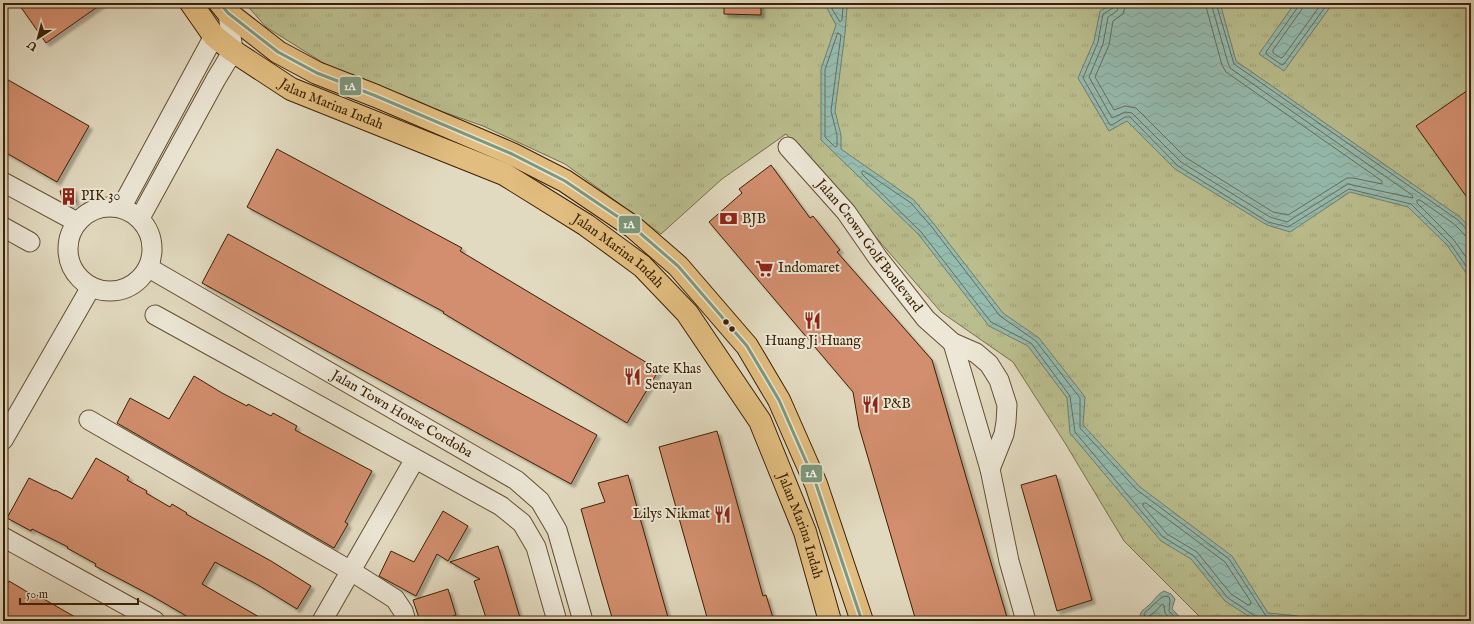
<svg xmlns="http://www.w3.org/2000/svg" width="1474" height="624" viewBox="0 0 1474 624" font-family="'IM FELL English',serif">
  <defs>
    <pattern id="grass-tufts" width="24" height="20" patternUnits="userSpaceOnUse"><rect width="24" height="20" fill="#babd8d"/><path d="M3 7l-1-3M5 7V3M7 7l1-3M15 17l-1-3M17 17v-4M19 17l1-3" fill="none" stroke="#a1a278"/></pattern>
    <pattern id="water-waves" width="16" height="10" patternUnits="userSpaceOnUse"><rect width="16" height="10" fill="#95bbaf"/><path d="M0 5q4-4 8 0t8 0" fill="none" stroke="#81a095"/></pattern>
    <filter id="shadow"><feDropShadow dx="3.5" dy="3.5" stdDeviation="1" flood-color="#0004"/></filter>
  </defs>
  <rect width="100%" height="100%" fill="#e2dac0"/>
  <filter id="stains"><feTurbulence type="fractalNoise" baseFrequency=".005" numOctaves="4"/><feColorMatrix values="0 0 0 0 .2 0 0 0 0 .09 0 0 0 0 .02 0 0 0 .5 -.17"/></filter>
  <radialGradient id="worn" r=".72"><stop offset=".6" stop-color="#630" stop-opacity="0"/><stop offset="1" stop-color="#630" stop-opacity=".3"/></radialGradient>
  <path fill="url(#grass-tufts)" stroke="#7b6e48" d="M245 3H1471V621H1204L1124 541 1065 443 1013 362 941 312 786 134 722 179 661 234 565 164 483 126 435 109 413 99 349 79 266 27Z"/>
  <g fill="url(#water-waves)" stroke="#717d6a">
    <path d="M829 3H849L847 8 845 33 835 111 841 135V149L914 200 934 224 1003 313 1039 338 1085 397 1083 425 1140 487 1232 556 1268 613 1298 616 1304 621H1256L1225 601 1191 559 1161 541 1070 433 1067 398 1028 346 989 326 919 235 821 140V69L836 25 827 8Z"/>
    <path d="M1114 3H1220L1236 61 1460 217 1471 229V280L1447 245 1408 207 1350 192 1290 232 1267 225 1175 169 1127 121 1109 131 1078 78 1094 41 1100 11Z"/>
    <path d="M1295 3H1333L1284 71 1259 54Z"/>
    <path d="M1164 591 1171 594 1175 599 1172 609 1184 621H1140C1140 609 1142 612 1149 605 1156 599 1155 596 1164 591Z"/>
  </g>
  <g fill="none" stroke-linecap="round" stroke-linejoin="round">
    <g stroke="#686e58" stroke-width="1">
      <path d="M833 3 832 9 840 22 842 20 843 7 845 3"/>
      <path d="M1115 3 1113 8 1103 14 1098 42 1083 78 1110 125H1112L1125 117H1130L1178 166 1268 222 1288 227 1349 189 1411 204 1450 243 1471 273"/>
      <path d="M1120 3 1117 11 1108 17 1103 44 1089 77 1112 118 1125 112 1132 113 1181 162 1270 217 1287 222 1348 184 1413 198 1412 195 1230 68 1228 63 1211 3"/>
      <path d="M1126 3 1123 14 1113 21 1109 45 1095 77 1114 110 1125 106 1136 108 1185 157 1273 212 1288 215 1347 178H1353L1382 184V181L1226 72 1222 65 1205 3"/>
      <path d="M1216 3 1234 64 1458 220 1467 230 1471 231"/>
      <path d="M1298 3V7L1266 52V54L1282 65 1284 64 1328 3"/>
      <path d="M1303 3 1302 9 1273 50V53L1281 58 1283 57 1322 3"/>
      <path d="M838 33 841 35 831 111 837 135V146L835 147 825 137V70Z"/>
      <path d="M1471 236 1465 235 1454 224 1420 200H1417V203L1453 239 1471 264"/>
      <path d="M1144 503H1146L1225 562 1251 602 1250 605H1248L1231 594 1197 552 1167 534 1143 506Z"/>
      <path d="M1144 621 1145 612C1153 607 1157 599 1165 596L1169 597 1170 600 1169 611 1178 621"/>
      <path d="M1149 621V616L1156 611 1162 604 1164 605 1165 613 1172 621"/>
      <path d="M1257 621 1255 616 1228 598 1194 556 1163 537 1075 432 1070 396 1031 343 991 322 922 233 862 174V171H864L911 203 931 226 1000 316 1036 341 1080 398V428L1137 490 1229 559 1266 616 1296 619 1298 621"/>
    </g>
  </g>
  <g fill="#d28e6e" stroke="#3c2002" filter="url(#shadow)">
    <path d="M18 3H103L46 43Z"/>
    <path d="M724 3H761V15L724 14Z"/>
    <path d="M3 77 89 126 57 182 3 151Z"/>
    <path d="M1471 88V203L1416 126Z"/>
    <path d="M277 149 462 248 460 251 659 370 627 423 443 313 444 312 247 207Z"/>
    <path d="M771 165 810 218 813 216 840 250 837 252 932 360 1008 621H916L859 427 853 392 709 222 742 193 739 189Z"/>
    <path d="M73 188 76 202 68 204 63 202 60 191Z"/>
    <path d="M228 234 597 435 571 484 202 283Z"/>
    <path d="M194 376 222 393 247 406 248 404 271 416 273 413 297 426 295 430 372 471 345 522 348 524 334 548 117 423 130 398 169 419Z"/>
    <path d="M717 431 763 596 766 595 774 621H708L659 447Z"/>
    <path d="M96 458 129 477 127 480 147 491 146 493 170 507 172 504 187 513 186 514 271 561 311 586 297 609 258 585 215 562 202 584 266 621H195L152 596 95 566 96 564 67 548 68 547 32 529 31 531 7 518 29 478 55 491V490L72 499Z"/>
    <path d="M628 475 669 621H613L597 566 581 509 605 502 598 483Z"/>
    <path d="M1056 475 1092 600 1057 611 1021 485Z"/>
    <path d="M443 511 468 526 448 561 437 554 416 596 379 576 391 551 414 562Z"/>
    <path d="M498 546 505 568 521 621H487L474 581 480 579 450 562Z"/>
    <path d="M9 581 34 596 35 594 82 621H16L3 613V591Z"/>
    <path d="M448 589 456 615 453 616 455 621H420L413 600Z"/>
  </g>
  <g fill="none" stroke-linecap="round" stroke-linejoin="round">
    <defs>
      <g id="minor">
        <path id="s1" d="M788 147 846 212 878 258 926 319 953 343 976 353 989 364 999 380 1007 405 1006 422 1004 434 990 469 1009 561 1026 621"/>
        <path d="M3 182 77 222"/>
        <circle cx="110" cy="249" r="42"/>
        <path d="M121 208 214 36"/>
        <path d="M140 218 216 79 233 51 228 13"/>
        <path d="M3 227 30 242"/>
        <path id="s2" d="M149 268 516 480 540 501 557 530 583 621"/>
        <path d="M155 315 501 506 522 523 536 547 557 621"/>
        <path d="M953 343 990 469"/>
        <path d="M89 420 351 571 395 599 403 611 406 621"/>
        <path d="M3 440 91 287"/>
        <path d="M3 537 155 621"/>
        <path d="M322 621 415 459"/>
      </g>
      <g id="major">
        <path id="s3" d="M191 3 214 36 233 51 291 89 504 174 586 225 642 266 687 313 760 421 805 532 830 621"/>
        <path d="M220 3 228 13 278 52 317 73 376 96 512 154 565 181 633 227 678 266 747 346 779 400 816 484 862 621"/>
      </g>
    </defs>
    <use href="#minor" stroke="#664e32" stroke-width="21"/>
    <use href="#major" stroke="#3c2002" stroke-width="24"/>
    <use href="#minor" stroke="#ece7d6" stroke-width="19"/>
    <use href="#major" stroke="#e1bd80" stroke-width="22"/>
    <defs>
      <path id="bus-1" d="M220 3 228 13 278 52 317 73 376 96 512 154 565 181 633 227 678 266 747 346 779 400 816 484 862 621"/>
    </defs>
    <use href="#bus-1" stroke="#ece7d6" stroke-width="6"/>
    <use href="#bus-1" stroke="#7d997c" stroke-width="3"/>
  </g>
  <defs>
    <symbol id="building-bare" viewBox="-9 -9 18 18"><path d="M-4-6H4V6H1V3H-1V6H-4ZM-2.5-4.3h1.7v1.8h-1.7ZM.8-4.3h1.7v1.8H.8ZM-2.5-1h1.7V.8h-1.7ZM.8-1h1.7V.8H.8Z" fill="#8f2418" stroke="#ece7d6" stroke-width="2.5" paint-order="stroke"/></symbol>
    <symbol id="bank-bare" viewBox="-9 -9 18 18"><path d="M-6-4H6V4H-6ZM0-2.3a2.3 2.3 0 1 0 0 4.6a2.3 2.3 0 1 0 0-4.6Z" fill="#8f2418" stroke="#ece7d6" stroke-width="2.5" paint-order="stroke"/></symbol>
    <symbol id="supermarket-bare" viewBox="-9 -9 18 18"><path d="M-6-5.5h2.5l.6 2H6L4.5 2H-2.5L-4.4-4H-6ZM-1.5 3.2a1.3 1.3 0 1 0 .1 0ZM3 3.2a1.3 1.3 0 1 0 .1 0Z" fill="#8f2418" stroke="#ece7d6" stroke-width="2.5" paint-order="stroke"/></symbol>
    <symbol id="restaurant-bare" viewBox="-9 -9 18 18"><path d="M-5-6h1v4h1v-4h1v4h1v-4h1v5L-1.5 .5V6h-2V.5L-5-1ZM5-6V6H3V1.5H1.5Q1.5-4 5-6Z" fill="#8f2418" stroke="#ece7d6" stroke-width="2.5" paint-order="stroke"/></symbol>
  </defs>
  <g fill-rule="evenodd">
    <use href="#building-bare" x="56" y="184" width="25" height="25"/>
    <use href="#bank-bare" x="716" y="206" width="25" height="25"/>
    <use href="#supermarket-bare" x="752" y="256" width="25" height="25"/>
    <use href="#restaurant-bare" x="800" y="308" width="25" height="25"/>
    <use href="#restaurant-bare" x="620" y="364" width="25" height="25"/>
    <use href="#restaurant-bare" x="858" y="392" width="25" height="25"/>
    <use href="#restaurant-bare" x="710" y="502" width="25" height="25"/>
  </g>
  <g fill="#3c2002" stroke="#ece7d6" stroke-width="1.5">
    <circle cx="726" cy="322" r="3.5"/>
    <circle cx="732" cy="329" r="3.5"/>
  </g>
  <g text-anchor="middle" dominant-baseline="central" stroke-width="4" stroke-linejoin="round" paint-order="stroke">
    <g font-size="14" fill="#3c2002" stroke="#ece7d6">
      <text stroke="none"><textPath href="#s3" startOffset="177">Jalan Marina Indah</textPath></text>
      <text stroke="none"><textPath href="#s1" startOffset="128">Jalan Crown Golf Boulevard</textPath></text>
      <text stroke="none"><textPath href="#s3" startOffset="501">Jalan Marina Indah</textPath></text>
      <text stroke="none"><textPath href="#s2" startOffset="292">Jalan Town House Cordoba</textPath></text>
      <text stroke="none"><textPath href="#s3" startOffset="837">Jalan Marina Indah</textPath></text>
    </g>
    <g font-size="14" fill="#3c2002" stroke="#ece7d6" text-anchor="start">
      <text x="81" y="196">PIK 30</text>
      <text x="742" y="219">BJB</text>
      <text x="778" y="268">Indomaret</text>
      <text x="813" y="341" text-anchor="middle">Huang Ji Huang</text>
      <text x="645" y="369">Sate Khas<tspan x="645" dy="16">Senayan</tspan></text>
      <text x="883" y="404">P&amp;B</text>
      <text x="710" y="514" text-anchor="end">Lilys Nikmat</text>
    </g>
  </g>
  <g stroke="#ece7d6" stroke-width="1.5">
    <rect x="339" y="76" width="23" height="20" rx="4" fill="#7d997c"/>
    <rect x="618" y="215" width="23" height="19" rx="4" fill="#7d997c"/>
    <rect x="800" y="464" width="23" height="19" rx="4" fill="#7d997c"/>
  </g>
  <g font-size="11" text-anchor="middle" font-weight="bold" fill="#fff">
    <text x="350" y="90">1A</text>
    <text x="629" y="228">1A</text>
    <text x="811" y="477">1A</text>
  </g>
  <rect width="1474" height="624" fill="none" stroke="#e2dac0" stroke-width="16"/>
  <rect x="4" y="4" width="1466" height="616" fill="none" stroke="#3c2002" stroke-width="2"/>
  <rect x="8" y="8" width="1458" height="608" fill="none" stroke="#3c2002"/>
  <g transform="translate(38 38) rotate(216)" stroke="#ece7d6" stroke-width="3" paint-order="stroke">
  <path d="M0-3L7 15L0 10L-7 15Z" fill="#3c2002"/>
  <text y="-6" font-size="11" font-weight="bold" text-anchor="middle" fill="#3c2002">U</text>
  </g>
  <path d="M20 598v6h118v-6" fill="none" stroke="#3c2002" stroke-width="2"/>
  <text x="26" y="598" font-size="12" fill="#3c2002" stroke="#ece7d6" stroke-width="3" paint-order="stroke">50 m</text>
  <rect width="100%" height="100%" filter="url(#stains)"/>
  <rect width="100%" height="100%" fill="url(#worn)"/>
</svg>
